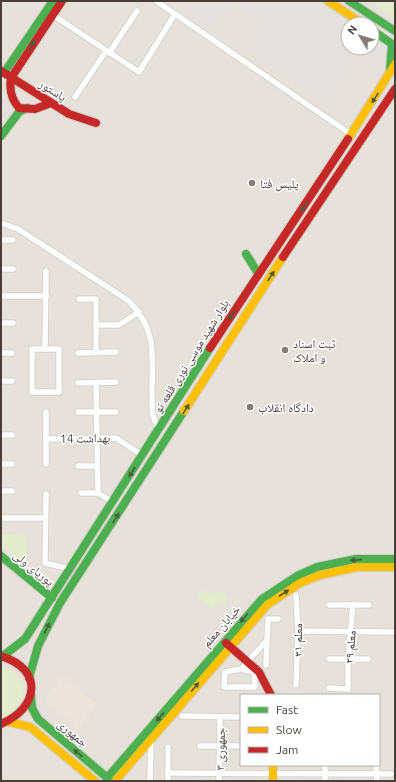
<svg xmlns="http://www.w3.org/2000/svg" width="396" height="782" viewBox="0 0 396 782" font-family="Ubuntu,'Noto Naskh Arabic',sans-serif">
  <rect width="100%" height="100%" fill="#f2f0ed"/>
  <path fill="#e6e1da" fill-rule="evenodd" d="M1 1H395V781H1ZM348 24H372V48H348ZM241 695H379V765H241Z"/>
  <path fill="#ede5dc" d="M63 675 97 705 78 729 46 701 47 697Z"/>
  <g fill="#e5eccd">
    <path d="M369 1H395V19Z"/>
    <path d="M26 534V566L1 546V535Z"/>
    <path d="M200 590 209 593 222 591 227 596V601L223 606 218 603 214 608H210L197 597Z"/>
    <path d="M1 666C32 673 30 710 1 719Z"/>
  </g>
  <g fill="#e4e1de">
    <path d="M188 1H320L355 24H348V48H357L345 65 352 70 329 105 246 48 263 24 235 2 212 30 184 8Z"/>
    <path d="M372 35 389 46 381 57 366 48H372Z"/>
  </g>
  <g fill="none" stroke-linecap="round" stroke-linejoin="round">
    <defs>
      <g id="street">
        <path d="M156 1 352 135"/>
        <path d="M53 15 139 72 175 14"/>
        <path d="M109 53 137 11"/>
        <path d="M75 97 106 51"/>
        <path d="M1 223 18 229 129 301C158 332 152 354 152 394 152 409 151 416 159 429"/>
        <path d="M1 240H13"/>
        <path d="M1 269H13"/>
        <path d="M1 296H46"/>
        <path d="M79 299H96V353"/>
        <path d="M1 323H13"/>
        <path d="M96 325H119L139 312"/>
        <rect x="32" y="349" width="27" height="43"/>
        <path d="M45 349 46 271"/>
        <path d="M1 353H12"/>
        <path d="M78 353 116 352"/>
        <path d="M1 381H12"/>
        <path d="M78 383 116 382"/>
        <path d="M96 383 98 493"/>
        <path d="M78 412H116"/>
        <path d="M1 435H12"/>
        <path d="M46 439 116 438 142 455"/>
        <path d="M1 464H12"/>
        <path d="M46 464V412"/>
        <path d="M78 466H97"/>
        <path d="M1 491H12"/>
        <path d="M81 493H98L113 502"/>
        <path d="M46 494 45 563 70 569"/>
        <path d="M1 518H45"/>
        <path d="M296 595 298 631 296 685"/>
        <path d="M329 605H369"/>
        <path d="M298 631 395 632"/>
        <path d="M329 659H368"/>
        <path d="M266 665 268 619H278"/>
        <path d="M241 669 254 672 255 687H224L225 672Z"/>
        <path d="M241 669 267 640"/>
        <path d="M329 688 348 689V659L353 604"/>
        <path d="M182 716 238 717"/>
        <path d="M200 746H238"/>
        <path d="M325 765V781"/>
        <path d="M376 765 377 781"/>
        <path d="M168 773 391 774"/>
        <path d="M150 781 151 740"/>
        <path d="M168 781V747"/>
        <path d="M219 781 220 717"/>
      </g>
      <g id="fast">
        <path d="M349 1 395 31"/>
        <path d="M372 30 392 44 390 69"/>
        <path d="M4 73 53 1"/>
        <path d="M1 136 19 112 27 108"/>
        <path d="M246 254 258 273"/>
        <path d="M1 556 52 598"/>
        <path d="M3 656 25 639 210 348"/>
        <path d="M29 678 38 646 60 603 184 411"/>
        <path d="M31 696 32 708 38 719 111 781"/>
        <path d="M107 778 262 599 297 576 317 567 356 559H395"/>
      </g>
      <g id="slow">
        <path d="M328 1 363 24"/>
        <path d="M348 139 395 64"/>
        <path d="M184 411 283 257"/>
        <path d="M9 722 30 727 95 781"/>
        <path d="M273 765V781"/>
        <path d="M115 781 267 605 300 583 320 575 357 567H395"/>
      </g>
      <g id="jam">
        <path d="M1 71 69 114 96 123"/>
        <path d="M51 103 35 109 19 108C11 99 9 90 11 78L62 1"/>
        <path d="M283 257 395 89"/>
        <path d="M210 348 348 139"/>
        <path d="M226 643 259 672 271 695"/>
        <path d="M1 656C44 669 39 708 1 724"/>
      </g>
    </defs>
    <use href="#street" stroke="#d0cdca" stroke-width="7"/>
    <use href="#fast" stroke="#d2ccc4" stroke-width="10"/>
    <use href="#slow" stroke="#d2ccc4" stroke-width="10"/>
    <use href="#jam" stroke="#d2ccc4" stroke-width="10"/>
    <use href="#street" stroke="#fdfdfc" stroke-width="5.5"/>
    <use href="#fast" stroke="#4caf50" stroke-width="8"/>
    <use href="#slow" stroke="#ffc107" stroke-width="8"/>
    <use href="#jam" stroke="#c62828" stroke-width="8"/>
  </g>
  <defs><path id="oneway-solid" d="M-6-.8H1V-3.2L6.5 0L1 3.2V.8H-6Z"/></defs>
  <g fill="#4a5b3e">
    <use href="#oneway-solid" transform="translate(32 45) rotate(-56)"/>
    <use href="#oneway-solid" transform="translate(375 98) rotate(122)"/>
    <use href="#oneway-solid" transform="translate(304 207) rotate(124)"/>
    <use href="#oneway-solid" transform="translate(271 276) rotate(-57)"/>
    <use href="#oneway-solid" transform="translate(232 315) rotate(122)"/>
    <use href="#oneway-solid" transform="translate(186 409) rotate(-57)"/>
    <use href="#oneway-solid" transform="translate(132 472) rotate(122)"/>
    <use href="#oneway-solid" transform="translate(116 518) rotate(-57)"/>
    <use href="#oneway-solid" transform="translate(356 560) rotate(175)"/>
    <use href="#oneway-solid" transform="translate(284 593) rotate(-33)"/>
    <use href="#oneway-solid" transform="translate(244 618) rotate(131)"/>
    <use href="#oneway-solid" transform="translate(47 628) rotate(-62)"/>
    <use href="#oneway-solid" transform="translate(195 687) rotate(-50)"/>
    <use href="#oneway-solid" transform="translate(160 717) rotate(130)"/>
    <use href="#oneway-solid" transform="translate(78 753) rotate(-140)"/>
  </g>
  <g fill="#847d77" stroke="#fff" stroke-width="1.5">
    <circle cx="252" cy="183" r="4"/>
    <circle cx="285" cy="350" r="4"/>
    <circle cx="250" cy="407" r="4"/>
  </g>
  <g text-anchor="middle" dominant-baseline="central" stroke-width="3" stroke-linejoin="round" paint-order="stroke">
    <g font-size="12" fill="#493f38" stroke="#fff">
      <text transform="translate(53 90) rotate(32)">پاستور</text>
      <text transform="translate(191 356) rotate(-58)">بلوار شهید موسی نوری قلعه نو</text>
      <text transform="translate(85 438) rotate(-1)">بهداشت 14</text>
      <text transform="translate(34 568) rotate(39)">پوریای ولی</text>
      <text transform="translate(221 626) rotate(-49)">خیابان معلم</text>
      <text transform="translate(297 640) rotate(-90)">معلم ۳۱</text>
      <text transform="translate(350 647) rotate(-85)">معلم ۲۹</text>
      <text transform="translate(73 733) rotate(40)">جمهوری</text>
      <text transform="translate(220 749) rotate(-89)">جمهوری ۳</text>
    </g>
    <g font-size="12" fill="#493f38" stroke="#fff" text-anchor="start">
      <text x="260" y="183">پلیس فتا</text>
      <text x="293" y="343">ثبت اسناد<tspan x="293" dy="14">و املاک</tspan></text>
      <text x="258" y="407">دادگاه انقلاب</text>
    </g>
  </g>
  <rect width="396" height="782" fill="none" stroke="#493f38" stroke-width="4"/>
  <rect x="240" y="694" width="140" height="72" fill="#ffffff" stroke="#b6b2af"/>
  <rect x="248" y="707" width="20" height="6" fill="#4caf50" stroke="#b6b2af"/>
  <text x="276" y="714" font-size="12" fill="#493f38">Fast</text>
  <rect x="248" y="727" width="20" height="6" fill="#ffc107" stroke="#b6b2af"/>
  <text x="276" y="734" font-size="12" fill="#493f38">Slow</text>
  <rect x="248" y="747" width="20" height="6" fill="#c62828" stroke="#b6b2af"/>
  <text x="276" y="754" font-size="12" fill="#493f38">Jam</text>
  <g transform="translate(360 36) rotate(308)"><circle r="19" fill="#ffffff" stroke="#b6b2af"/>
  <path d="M0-3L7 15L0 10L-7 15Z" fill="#847d77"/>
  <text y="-6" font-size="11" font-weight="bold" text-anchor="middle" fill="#493f38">N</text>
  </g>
</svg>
